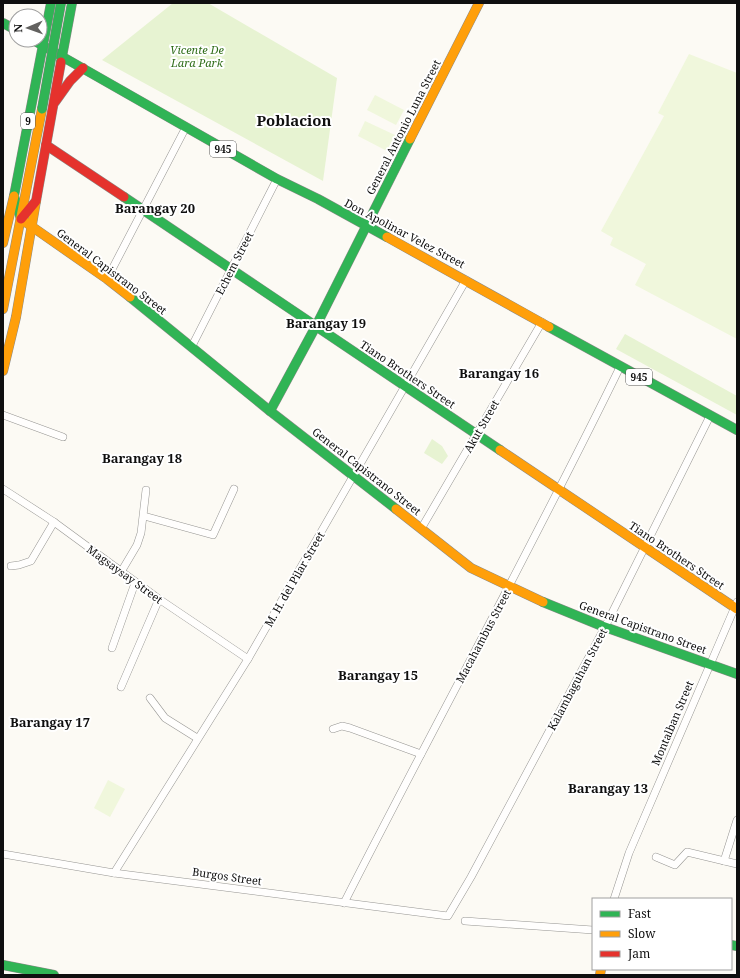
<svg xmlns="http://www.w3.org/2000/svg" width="740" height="978" viewBox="0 0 740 978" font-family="'Noto Serif',serif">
  <rect width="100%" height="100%" fill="#fcfaf4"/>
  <g fill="#e7f3d2">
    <path d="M173 3H208L337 78 323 181 102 60Z"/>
    <path d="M625 334 737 396V415L616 349Z"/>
    <path d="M432 439 442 446 448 456 442 464 424 453Z"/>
  </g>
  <g fill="#f0f7dc">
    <path d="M689 54 737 73V339L635 285 646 264 610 245 613 238 601 231 664 116 658 113Z"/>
    <path d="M375 95 404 110 396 125 367 110Z"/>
    <path d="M365 121 395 135 387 151 358 136Z"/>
    <path d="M108 780 125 789 110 817 94 808Z"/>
  </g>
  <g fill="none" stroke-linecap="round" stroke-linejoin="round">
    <defs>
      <g id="street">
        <path d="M107 279 186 127"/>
        <path d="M192 346 277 179"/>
        <path d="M3 415 63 437"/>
        <path d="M3 489 54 522 159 599 248 659"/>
        <path d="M144 516 213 535 234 489"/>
        <path d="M421 529 542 322"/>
        <path d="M11 566 19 565 31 561 54 522"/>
        <path d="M121 572 137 545 141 533 146 490"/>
        <path d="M112 648 135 583"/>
        <path d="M121 687 159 599"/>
        <path d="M150 698 165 718 197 738"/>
        <path d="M333 729 342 726 350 728 421 754"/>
        <path d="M3 854 114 873 448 916 471 877 605 627 710 416"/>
        <path d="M656 857 675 865 687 852 737 864"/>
        <path d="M724 861 737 820"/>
        <path d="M114 873 248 659 466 280"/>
        <path d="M614 899 629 853 737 602"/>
        <path d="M344 903C435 724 532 548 620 367"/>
        <path d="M465 921 593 930"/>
      </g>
      <g id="fast">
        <path d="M3 23 16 30"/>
        <path d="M33 40 277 179 318 199 387 237"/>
        <path d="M61 62 72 3"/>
        <path d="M124 197 500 450"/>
        <path d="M21 219 14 196 51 3"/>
        <path d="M130 297 270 411 396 509"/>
        <path d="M549 327 737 430"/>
        <path d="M270 411 316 326 410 139"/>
        <path d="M543 602 602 626 737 674"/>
        <path d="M731 945 737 946"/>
        <path d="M3 965 54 975"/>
      </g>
      <g id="slow">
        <path d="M410 139 479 3"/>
        <path d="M21 219 107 279 130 297"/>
        <path d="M387 237 549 327"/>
        <path d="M3 243 14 196"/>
        <path d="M3 309 42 109"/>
        <path d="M3 371 16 317 36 201"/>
        <path d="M500 450 737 609"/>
        <path d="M396 509 471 568 543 602"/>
        <path d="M600 975 601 969"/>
      </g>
      <g id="jam">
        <path d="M55 102 70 81 83 68"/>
        <path d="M46 145 124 197"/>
        <path d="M21 219 36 201 61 62"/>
      </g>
    </defs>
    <use href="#street" stroke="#969592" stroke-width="8"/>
    <use href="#fast" stroke="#8c8b89" stroke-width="10"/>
    <use href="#slow" stroke="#8c8b89" stroke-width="10"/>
    <use href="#jam" stroke="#8c8b89" stroke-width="10"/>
    <use href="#street" stroke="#fffefd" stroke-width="7"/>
    <use href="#fast" stroke="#30b455" stroke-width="9"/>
    <use href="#slow" stroke="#ff9f0a" stroke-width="9"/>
    <use href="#jam" stroke="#e5322d" stroke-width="9"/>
    <defs>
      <path id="fast-bridge" d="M42 109 61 3"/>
    </defs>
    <use href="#fast-bridge" stroke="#83827f" stroke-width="10" stroke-linecap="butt"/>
    <use href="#fast-bridge" stroke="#30b455" stroke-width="9"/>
  </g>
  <g text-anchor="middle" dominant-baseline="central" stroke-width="4" stroke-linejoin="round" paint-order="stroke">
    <g fill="#fff" stroke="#575757" stroke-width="1">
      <rect x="21" y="113" width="14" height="16" rx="3"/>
      <rect x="210" y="141" width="26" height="16" rx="3"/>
      <rect x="626" y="369" width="26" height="16" rx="3"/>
    </g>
    <g font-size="10" font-weight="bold" fill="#0f0f0f">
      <text x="28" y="121">9</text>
      <text x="223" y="149">945</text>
      <text x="639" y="377">945</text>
    </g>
    <g font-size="11" font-style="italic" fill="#2f6d19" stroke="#fff">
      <text x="197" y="49">Vicente De<tspan x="197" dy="13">Lara Park</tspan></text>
    </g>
    <g font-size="11" fill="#0f0f0f" stroke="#fff">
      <text transform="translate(403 127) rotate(-63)">General Antonio Luna Street</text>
      <text transform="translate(405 233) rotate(28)">Don Apolinar Velez Street</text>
      <text transform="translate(234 263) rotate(-63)">Echem Street</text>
      <text transform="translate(112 271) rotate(37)">General Capistrano Street</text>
      <text transform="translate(408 374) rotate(34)">Tiano Brothers Street</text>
      <text transform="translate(481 426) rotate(-60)">Akut Street</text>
      <text transform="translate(367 471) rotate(38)">General Capistrano Street</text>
      <text transform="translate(677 555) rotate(34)">Tiano Brothers Street</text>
      <text transform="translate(125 574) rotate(36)">Magsaysay Street</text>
      <text transform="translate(294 579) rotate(-60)">M. H. del Pilar Street</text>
      <text transform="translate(643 627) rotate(20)">General Capistrano Street</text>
      <text transform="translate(483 636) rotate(-62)">Macahambus Street</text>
      <text transform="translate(577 679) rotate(-62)">Kalambaguhan Street</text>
      <text transform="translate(672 723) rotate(-67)">Montalban Street</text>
      <text transform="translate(227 876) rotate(8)">Burgos Street</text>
    </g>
    <g font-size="13" font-weight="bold" fill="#0f0f0f" stroke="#fff">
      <text x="155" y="208">Barangay 20</text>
      <text x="326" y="323">Barangay 19</text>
      <text x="499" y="373">Barangay 16</text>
      <text x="142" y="458">Barangay 18</text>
      <text x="378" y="675">Barangay 15</text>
      <text x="50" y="722">Barangay 17</text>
      <text x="608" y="788">Barangay 13</text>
    </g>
    <g font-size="15" font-weight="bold" fill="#0f0f0f" stroke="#fff">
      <text x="294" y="120">Poblacion</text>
    </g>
  </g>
  <rect width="740" height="978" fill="none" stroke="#0f0f0f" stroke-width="8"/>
  <rect x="592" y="898" width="140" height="72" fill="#ffffff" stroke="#9f9f9f"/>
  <rect x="600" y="911" width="20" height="6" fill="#30b455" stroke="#9f9f9f"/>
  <text x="628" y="918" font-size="12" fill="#0f0f0f">Fast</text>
  <rect x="600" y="931" width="20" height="6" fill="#ff9f0a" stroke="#9f9f9f"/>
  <text x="628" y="938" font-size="12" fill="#0f0f0f">Slow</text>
  <rect x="600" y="951" width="20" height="6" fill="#e5322d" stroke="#9f9f9f"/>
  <text x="628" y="958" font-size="12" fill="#0f0f0f">Jam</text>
  <g transform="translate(28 28) rotate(268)"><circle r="19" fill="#ffffff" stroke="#9f9f9f"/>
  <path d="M0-3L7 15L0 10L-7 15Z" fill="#62615f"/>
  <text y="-6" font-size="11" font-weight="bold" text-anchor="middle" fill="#0f0f0f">N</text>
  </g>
</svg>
